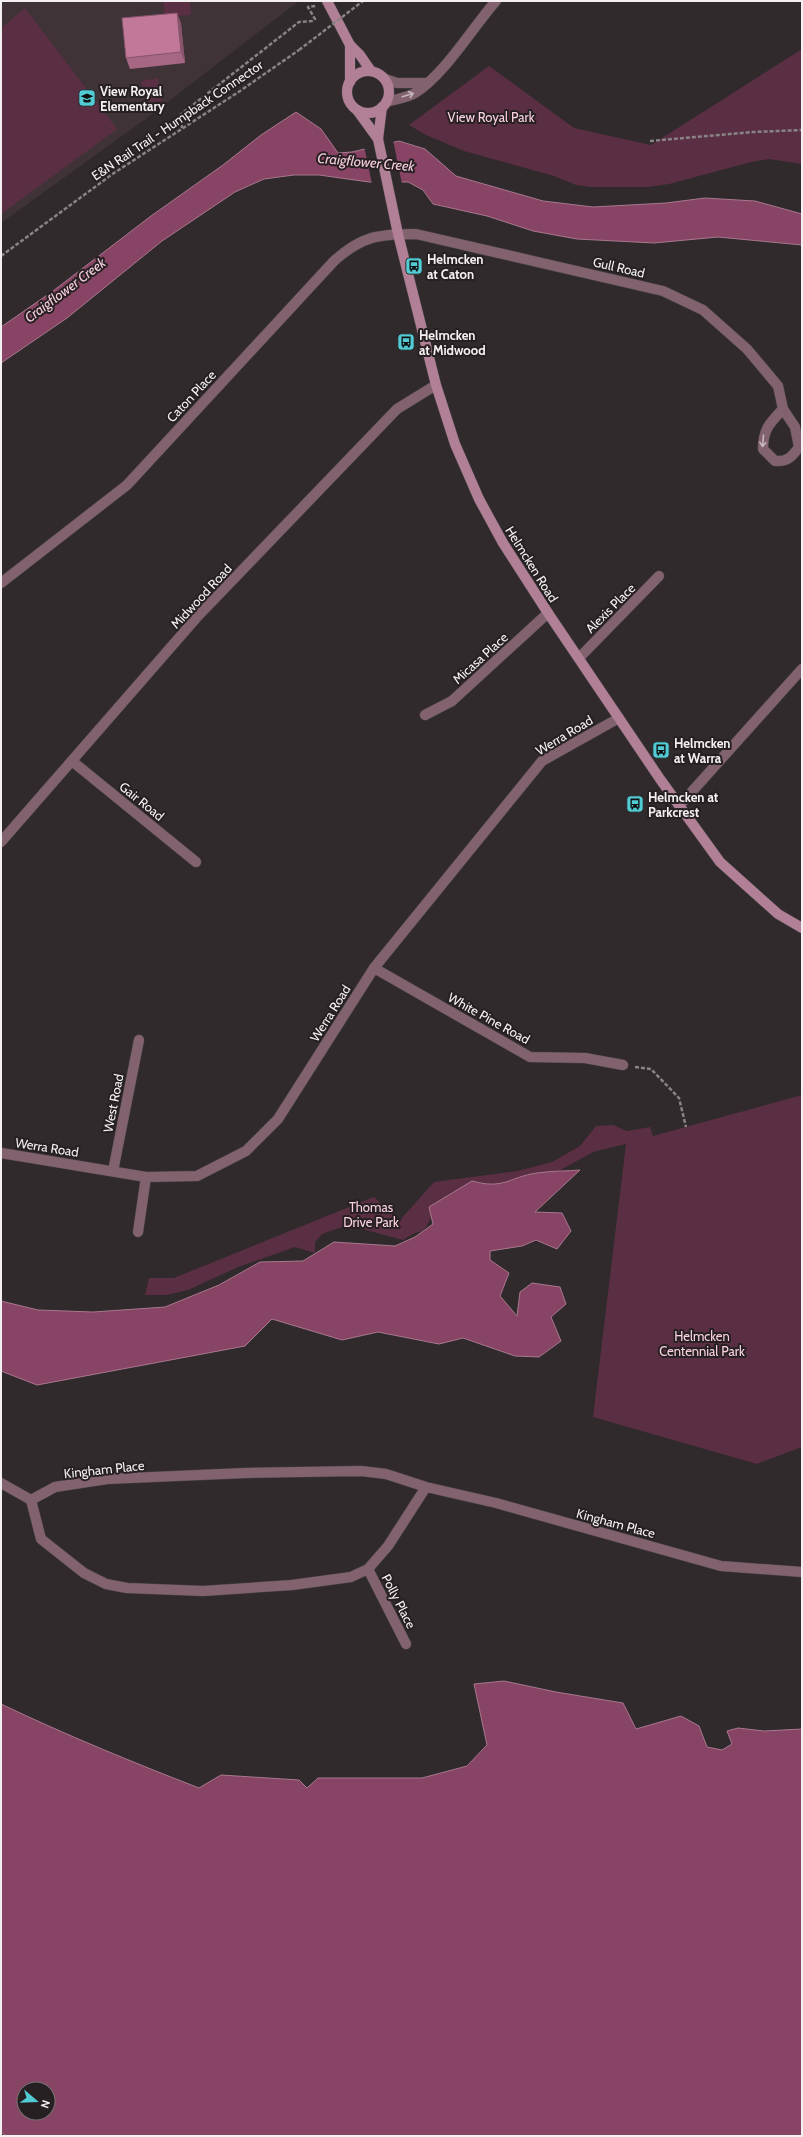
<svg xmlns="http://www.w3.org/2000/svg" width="803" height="2137" viewBox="0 0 803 2137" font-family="Cabin,sans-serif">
  <rect width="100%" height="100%" fill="#302a2c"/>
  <path fill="#3f3338" d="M1 1H299L143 121 1 223Z"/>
  <g fill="#5b2f43">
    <path d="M163 1H190L191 15 165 17Z"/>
    <path d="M25 8 117 129 1 214V28Z"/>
    <path d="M802 49V164L769 159 751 162 669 184 648 187H592L576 185 554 176 464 151 426 135 409 125 489 66 574 128 651 145Z"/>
    <path d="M158 78 162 101 145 104 141 81Z"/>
    <path d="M802 1095V1447L757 1464 593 1417 626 1144 593 1152 557 1172 432 1214C423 1239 421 1226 403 1240L348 1225 322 1234 315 1242V1253L295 1247 238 1267 188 1290 166 1295H145L149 1278H174L374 1197 400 1220 434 1182 518 1171 552 1162 580 1146 596 1126 613 1125 627 1131 650 1127 653 1136Z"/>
  </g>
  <g fill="#874464" stroke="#a8788e" fill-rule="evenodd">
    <path d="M296 112 321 129 338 153 352 152 399 141 425 149 456 176 543 201 593 207 666 203 705 198 755 201 802 214V245L718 237 654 243 577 239 533 231 487 216 433 204 423 190 408 182H369L319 175H294L264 179 235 192 162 241 67 318 1 363V327L53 291 151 216 223 165 261 135Z"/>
    <path d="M580 1170 535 1212 562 1213 571 1231 557 1249 536 1240 522 1246 490 1251V1260L509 1273 500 1296 517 1316 520 1292 532 1283 560 1287 566 1304 551 1317 561 1341 539 1357 515 1356 463 1338 439 1344 378 1332 342 1340 272 1319 245 1346 37 1385 1 1371V1301L38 1310 93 1312 165 1307 219 1285 260 1262 303 1261 334 1242 395 1246 415 1237 433 1224 429 1207 472 1181C504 1190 509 1177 537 1173 551 1171 566 1171 580 1170Z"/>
    <path d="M504 1681 556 1692 623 1703 636 1729 681 1716 699 1726 707 1747 722 1750 732 1744 727 1731 738 1728 764 1731 802 1729V2136H6L1 2132V1704C66 1735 132 1762 199 1788L221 1775 299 1780 307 1788 318 1778H422L467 1766 487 1745 474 1684ZM24 2089H48V2113H24Z"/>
  </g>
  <path fill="#302a2c" d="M393 140 402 184H372L364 146Z"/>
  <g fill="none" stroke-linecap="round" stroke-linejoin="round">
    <defs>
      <g id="minor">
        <path d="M385 79 397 83H426"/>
        <path d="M386 102C395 99 407 98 415 93 445 74 472 28 496 1"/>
        <path d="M1 583 127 485 334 261C362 236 378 234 416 234L663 291 703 310 747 349 778 386 783 409 795 427 799 447C792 457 787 462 775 461L763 449C763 429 770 423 783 409"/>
        <path d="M579 658 659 576"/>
        <path d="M425 715 452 701 548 613"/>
        <path d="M72 761 196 862"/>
        <path d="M679 806 802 669"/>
        <path d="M1 842 198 616 397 409 436 385"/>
        <path d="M374 968 530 1057 585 1058 623 1065"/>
        <path d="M1 1153 146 1177 197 1176 246 1151 278 1119 374 968 542 761 619 718"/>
        <path d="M113 1171 139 1040"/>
        <path d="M138 1232 146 1177"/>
        <path d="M1 1483 31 1500"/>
        <path d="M426 1487 388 1546 368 1569 351 1577 292 1585 203 1591 127 1588 106 1584 84 1573 41 1539 31 1500 55 1487 107 1479 245 1473 361 1471 386 1474 426 1487 496 1503 721 1566 802 1572"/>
        <path d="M368 1569 406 1644"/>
      </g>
      <g id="secondary">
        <path d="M327 1 350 45 360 55 371 71"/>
        <circle cx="368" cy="92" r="21"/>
        <path d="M350 82V45"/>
        <path d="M382 107 378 139 398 234 436 385 455 444 479 499 503 543 548 613 660 779 720 862 778 914 802 928"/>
        <path d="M357 110 378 139"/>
      </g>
    </defs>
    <use href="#minor" stroke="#4b4648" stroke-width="11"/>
    <use href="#secondary" stroke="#4b4648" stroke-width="11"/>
    <g stroke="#888384" stroke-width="2.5" stroke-dasharray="4 2" stroke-linecap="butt">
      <path d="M182 128 180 115 299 22 312 21 315 19 308 7 316 6"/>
      <path d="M650 141 753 132 802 130"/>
      <path d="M1 256 114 173 240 91 299 50"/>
      <path d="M635 1067 651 1069 679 1098 686 1127"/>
    </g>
    <use href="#minor" stroke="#82626f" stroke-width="10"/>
    <use href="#secondary" stroke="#b28096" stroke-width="10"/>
    <path stroke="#888384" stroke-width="2.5" stroke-dasharray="4 2" stroke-linecap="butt" d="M299 50 363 1"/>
  </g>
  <path fill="#a66784" d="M177 13 181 24 185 63 130 69 126 58Z"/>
  <path fill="#87546b" d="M177 13 181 24 185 63 181 52Z"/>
  <path fill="#c17899" stroke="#87546b" d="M177 13 181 52 126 58 122 18Z"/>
  <defs><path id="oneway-shaft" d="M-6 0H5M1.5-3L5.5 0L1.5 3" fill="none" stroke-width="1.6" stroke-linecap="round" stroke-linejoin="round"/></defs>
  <g stroke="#c6b7bd">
    <use href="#oneway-shaft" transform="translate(408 95) rotate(-17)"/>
    <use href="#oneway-shaft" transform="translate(763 441) rotate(95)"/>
  </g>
  <defs>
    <symbol id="school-square" viewBox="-11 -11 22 22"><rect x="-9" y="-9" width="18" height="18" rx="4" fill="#51ccd5" stroke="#262022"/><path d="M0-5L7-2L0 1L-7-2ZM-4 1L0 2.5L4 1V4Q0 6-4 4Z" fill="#111"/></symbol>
    <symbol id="bus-square" viewBox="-11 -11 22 22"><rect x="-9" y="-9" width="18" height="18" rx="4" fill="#51ccd5" stroke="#262022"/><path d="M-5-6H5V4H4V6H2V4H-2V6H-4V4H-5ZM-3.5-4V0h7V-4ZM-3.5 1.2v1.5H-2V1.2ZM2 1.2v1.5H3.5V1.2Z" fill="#111"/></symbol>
  </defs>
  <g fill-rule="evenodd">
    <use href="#school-square" x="77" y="88" width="20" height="20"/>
    <use href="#bus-square" x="404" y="256" width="20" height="20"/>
    <use href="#bus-square" x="396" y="332" width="20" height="20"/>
    <use href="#bus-square" x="651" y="740" width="20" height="20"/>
    <use href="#bus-square" x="625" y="794" width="20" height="20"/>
  </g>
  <g text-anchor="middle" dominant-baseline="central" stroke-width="4" stroke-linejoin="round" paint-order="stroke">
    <g font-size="13" font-weight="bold" fill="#f4f0f1" stroke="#262022" text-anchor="start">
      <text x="100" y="91">View Royal<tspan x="100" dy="15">Elementary</tspan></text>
      <text x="427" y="259">Helmcken<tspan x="427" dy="15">at Caton</tspan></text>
      <text x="419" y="335">Helmcken<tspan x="419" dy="15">at Midwood</tspan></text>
      <text x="674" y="743">Helmcken<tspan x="674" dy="15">at Warra</tspan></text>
      <text x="648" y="797">Helmcken at<tspan x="648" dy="15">Parkcrest</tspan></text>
    </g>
    <g font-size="13" fill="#fbd1e2" stroke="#262022">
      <text x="491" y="117">View Royal Park</text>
      <text x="371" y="1207">Thomas<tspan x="371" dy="15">Drive Park</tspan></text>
      <text x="702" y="1336">Helmcken<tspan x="702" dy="15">Centennial Park</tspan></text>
    </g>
    <g font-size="13" fill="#f4f0f1" stroke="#262022">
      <text transform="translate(177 120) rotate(-34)">E&amp;N Rail Trail - Humpback Connector</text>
      <text transform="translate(619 267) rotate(13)">Gull Road</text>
      <text transform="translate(191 396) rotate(-47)">Caton Place</text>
      <text transform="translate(532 564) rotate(58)">Helmcken Road</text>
      <text transform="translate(201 596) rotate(-47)">Midwood Road</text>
      <text transform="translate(610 608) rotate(-45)">Alexis Place</text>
      <text transform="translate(480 658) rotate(-42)">Micasa Place</text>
      <text transform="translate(564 735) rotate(-31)">Werra Road</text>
      <text transform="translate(142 801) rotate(39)">Gair Road</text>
      <text transform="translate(330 1013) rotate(-58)">Werra Road</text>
      <text transform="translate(489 1018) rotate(29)">White Pine Road</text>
      <text transform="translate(113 1103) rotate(-79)">West Road</text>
      <text transform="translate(47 1147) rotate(9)">Werra Road</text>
      <text transform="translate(104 1469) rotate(-6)">Kingham Place</text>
      <text transform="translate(616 1523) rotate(15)">Kingham Place</text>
      <text transform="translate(399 1601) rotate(63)">Polly Place</text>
    </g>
    <g font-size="14" font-style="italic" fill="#f8cedf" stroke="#262022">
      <text transform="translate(366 162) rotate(5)">Craigflower Creek</text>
      <text transform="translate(65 290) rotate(-37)">Craigflower Creek</text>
    </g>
  </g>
  <rect width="803" height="2137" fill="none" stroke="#f4f0f1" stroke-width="4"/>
  <g transform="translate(36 2101) rotate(109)"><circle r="19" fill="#262022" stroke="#787375"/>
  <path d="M0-3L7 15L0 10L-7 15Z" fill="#51ccd5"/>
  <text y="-6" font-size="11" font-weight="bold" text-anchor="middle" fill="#f4f0f1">N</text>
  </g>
</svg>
